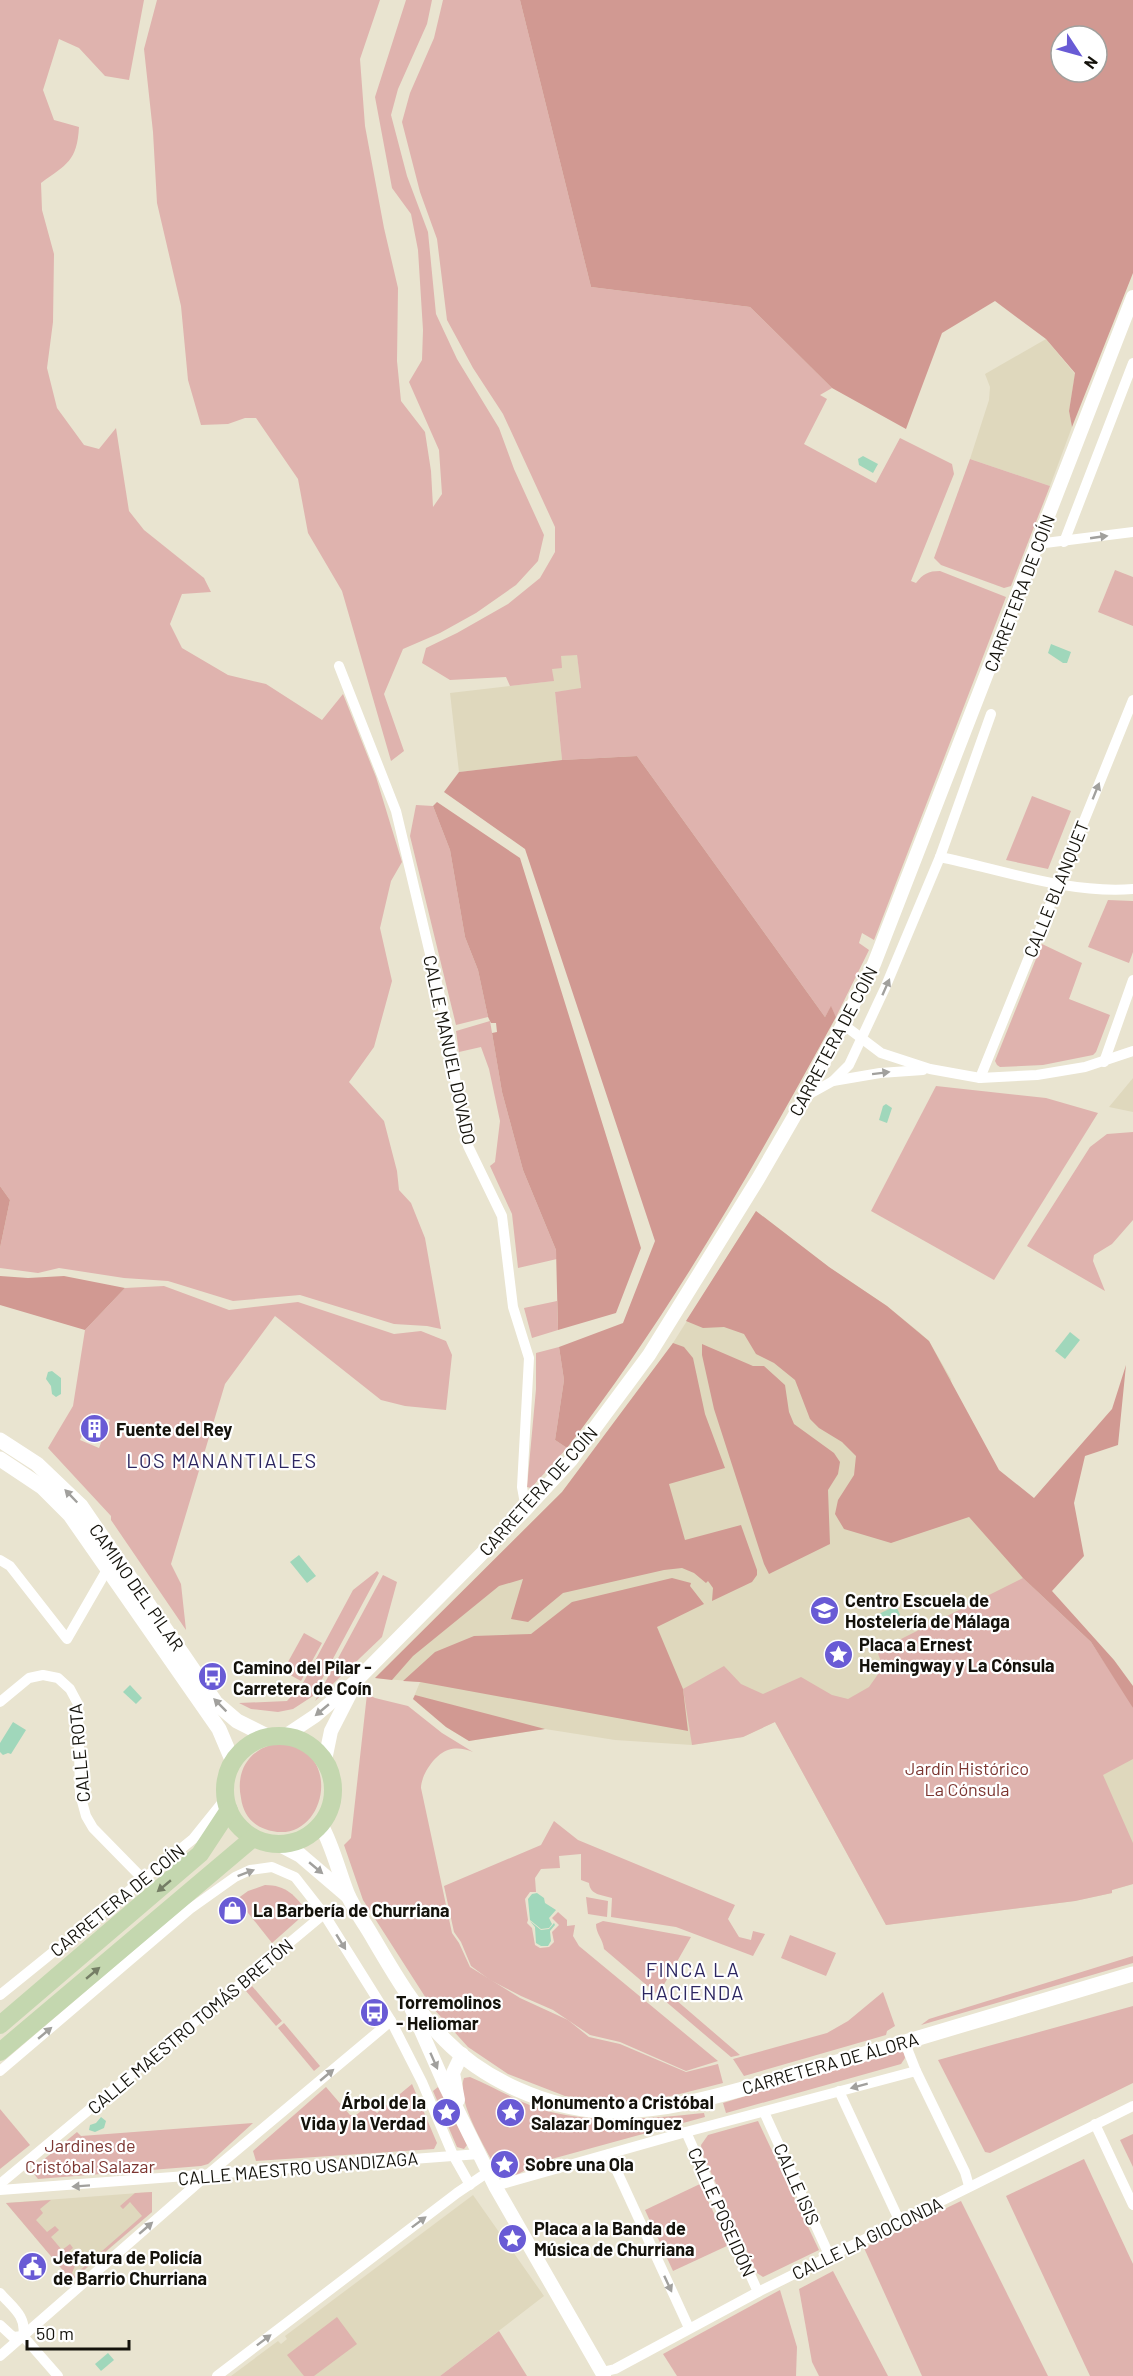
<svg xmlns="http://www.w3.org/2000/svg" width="1133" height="2376" viewBox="0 0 1133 2376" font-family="Barlow,sans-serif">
  <rect width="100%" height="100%" fill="#e9e4d0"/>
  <g fill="#dfd8bd">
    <path d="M1046 339 1075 374 1069 411 1072 427 1050 486 970 459 989 400 990 387 985 374Z"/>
    <path d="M577 654 581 689 555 692 562 760 459 772 450 693 553 681 552 669 561 656Z"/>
    <path d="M1133 1078V1112L1109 1107Z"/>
    <path d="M756 1211 829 1267 887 1306 919 1332 929 1341 951 1379 969 1517 1033 1587 1133 1708V1884L1112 1890V1893L1075 1901 886 1925 775 1722 743 1737 692 1745 615 1740 545 1729 469 1741 446 1727 413 1699 420 1682 375 1678 562 1492 673 1343Z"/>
    <path d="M152 2192V2212L72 2281 6 2203Z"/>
    <path d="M473 2195 544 2296 440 2376H231L278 2341 281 2344 287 2339 285 2336Z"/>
  </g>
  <g fill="#dfb3ae" fill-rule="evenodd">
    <path d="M0 0H144L129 80 105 76 79 48 59 39 43 90 54 120 79 127C77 161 67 164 41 183L42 210 54 254 53 322 47 368 57 408 84 445 99 449 116 428 129 511 144 530 204 578 211 592 182 594 170 624 182 648 228 675 266 684 322 720 343 694 376 777 402 862 391 881 380 928 392 981 374 1047 349 1082 384 1121 397 1171 399 1190 411 1203 425 1238 441 1329 427 1326 394 1324 300 1295 233 1301 168 1281 124 1278 59 1268 38 1273 0 1268V1248L10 1200 0 1186Z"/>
    <path d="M157 0H380L360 59 365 126 384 228 398 288 397 361 401 401 425 432 431 471 433 507 442 494 439 450 409 382 422 360 423 330 418 250 411 214 392 188 375 97 406 0H432L427 24 398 89 391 115 407 176 428 232 436 314 457 359 499 428 514 469 544 535 538 561 516 585 476 613 440 633 403 649 384 694 404 751 391 761 342 591 308 533 298 479 256 418H245L228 424 201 425 188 380 181 306 157 203 153 132 144 49Z"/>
    <path d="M443 0H520L591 287 750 307 832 388 820 395 827 399 804 444 876 483 900 438 952 464 954 474 911 581 916 583C923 574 928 571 940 571L1006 597 874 940 862 933 859 943 869 950 836 1017 831 1007 825 1017 637 756 562 760 555 692 581 688 577 655 561 656 562 668 552 669 554 681 510 686 506 677 450 680 422 663 426 648 457 633 508 604 540 578 555 552V527L503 414 473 368 447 320 437 239 420 192 402 122 410 93 434 38Z"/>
    <path d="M970 459 1050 486 1011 586 1004 588 941 565 934 558Z"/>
    <path d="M1115 570 1133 577V626L1098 612Z"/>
    <path d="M1032 796 1071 811 1048 869 1006 860Z"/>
    <path d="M416 805 433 806 450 850 465 937 478 970 488 1017 456 1025 410 836Z"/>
    <path d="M1108 900 1133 901V952L1129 963 1088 947Z"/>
    <path d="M1042 944 1082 963 1069 999 1110 1015 1096 1052 1093 1055 1043 1065 1000 1067 997 1065 995 1061Z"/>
    <path d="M490 1021 502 1092 523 1170 556 1250 557 1259 518 1268 512 1214 490 1166 495 1162 500 1121 489 1069 481 1047 459 1052 456 1031Z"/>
    <path d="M936 1086 1046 1098 1098 1113 994 1280 871 1211Z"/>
    <path d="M1133 1132V1220L1112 1244 1094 1255 1093 1261 1105 1291 1027 1246 1090 1147 1107 1134Z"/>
    <path d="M164 1286 229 1310 298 1302 394 1334 421 1331 446 1341 452 1355 446 1410 405 1406 381 1400 275 1316 225 1384 171 1564 181 1584 186 1630 111 1520V1516L48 1448 73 1406 85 1330 125 1288ZM91 1413 110 1420 99 1448 80 1440Z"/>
    <path d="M557 1301 558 1330 532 1338 524 1308Z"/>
    <path d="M559 1347 564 1380 555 1440 567 1448 531 1488 527 1487 536 1389V1353Z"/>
    <path d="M377 1571 379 1573 313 1696 293 1709 278 1712 251 1709 239 1703 287 1701 303 1683 353 1590Z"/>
    <path d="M383 1575 397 1582 382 1637 315 1701Z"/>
    <path d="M1023 1578 1091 1642 1131 1703 1133 1708V1759L1103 1775 1133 1843V1884L1112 1890V1893L1075 1901 886 1925 775 1722 743 1737 692 1745 683 1689 724 1666 741 1684 763 1694 801 1677 832 1695 848 1699 869 1687 883 1667 877 1651Z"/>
    <path d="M304 1633 322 1643 301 1681 283 1671Z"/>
    <path d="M367 1694 375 1698 408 1706 442 1733 473 1752C465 1749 457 1747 448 1750 435 1754 421 1775 421 1788L452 1933 459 1943 470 1967 520 1998 568 2020 589 2037 620 2044 686 2072 718 2064 723 2083 672 2096 621 2102 565 2096 508 2074 468 2047 431 2006 363 1900 344 1845 351 1838Z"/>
    <path d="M280 1743C348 1749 324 1851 265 1829 251 1824 243 1813 241 1798 235 1769 251 1747 280 1743Z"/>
    <path d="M554 1821 578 1840 735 1905 728 1919 739 1937 751 1940 753 1931 765 1934 753 1956 676 1927 611 1917 612 1898C602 1895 590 1895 589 1883L581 1880V1854L559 1856 560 1868 541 1869 535 1878 536 1892H530L525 1899 528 1920 527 1923 532 1928 535 1945 540 1948 549 1947 554 1942 552 1932 559 1925 552 1918 558 1912 567 1920V1926L575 1925 573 1936 579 1946 718 2061 686 2071 620 2042 590 2035 553 2010 521 1996 490 1980 471 1966 461 1942 454 1932 444 1886 541 1845Z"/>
    <path d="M265 1885C286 1885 296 1896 307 1912L272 1943 237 1899 248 1891Z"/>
    <path d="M586 1897 608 1901 607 1917 588 1914Z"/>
    <path d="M603 1921 691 1937 662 1988 740 2055 731 2057 604 1949C603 1939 596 1934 596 1924Z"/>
    <path d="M790 1935 836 1953 826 1976 781 1958Z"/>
    <path d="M1133 1956V1963L921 2025 929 2019Z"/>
    <path d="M252 1986 282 2021 276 2026 246 1991Z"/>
    <path d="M883 1992 895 2026 887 2031 886 2035 744 2076 733 2059 827 2033 848 2021Z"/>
    <path d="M1133 2006V2083L990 2153 985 2152 938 2060Z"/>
    <path d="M284 2023 320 2066 314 2071 278 2028Z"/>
    <path d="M898 2050 904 2053 905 2058 901 2064 726 2113 723 2103Z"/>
    <path d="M470 2077C497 2088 522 2105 551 2112 601 2124 653 2118 704 2113L705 2117 537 2163C521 2171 509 2186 495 2166 484 2146 456 2100 464 2078Z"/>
    <path d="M412 2084 437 2143 434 2149 256 2161 253 2151 326 2087 350 2115H356L369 2105 377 2113Z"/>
    <path d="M438 2087 467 2145 464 2149 457 2147 433 2091Z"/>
    <path d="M0 2109 30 2145 0 2169Z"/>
    <path d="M758 2121 819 2250 763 2277 757 2273 702 2153 701 2145 708 2135Z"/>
    <path d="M253 2123 208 2164 201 2166 38 2179 31 2170 77 2132 81 2136Z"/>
    <path d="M1133 2134V2167L1120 2140Z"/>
    <path d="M1084 2159 1133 2264V2376H1090L1006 2196Z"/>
    <path d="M700 2184 729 2245 673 2271 645 2210Z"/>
    <path d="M152 2192V2212L78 2275 77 2273 142 2216 130 2202 123 2209 120 2206 135 2193Z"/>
    <path d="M51 2200 40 2209 43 2213 36 2220 47 2232 55 2226 59 2230 51 2237 62 2250 70 2244 73 2248 65 2255 75 2266 72 2273 76 2277 72 2281 6 2203Z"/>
    <path d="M961 2201 1048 2376H922L864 2248Z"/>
    <path d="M833 2271 888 2376H819L812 2362 799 2289Z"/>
    <path d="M780 2290 797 2347 796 2376H677L663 2354Z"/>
    <path d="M337 2317 357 2344 314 2376H304L287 2355Z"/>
    <path d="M499 2331 527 2376H440Z"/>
  </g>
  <g fill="#d19992" fill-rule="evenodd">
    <path d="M520 0H1133V273L1072 427 1069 411 1075 373 1046 339 995 301 942 333 906 429 832 388 750 307 591 287ZM1061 36H1097V72H1061Z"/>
    <path d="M637 756 825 1017 831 1006 836 1017C756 1164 669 1316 567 1448L555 1440 564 1380 559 1347 623 1323 655 1241 525 849 444 792 459 772 562 760Z"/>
    <path d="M437 802 520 858 641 1248 616 1313 558 1330 556 1250 523 1170 502 1092 492 1033 497 1032 496 1023H491L488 1017 478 970 465 937 450 850 433 806Z"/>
    <path d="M0 1186 10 1200 0 1248Z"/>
    <path d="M756 1211 829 1267 887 1306 929 1341 999 1470 1034 1498 1112 1409 1126 1365 1118 1445 1085 1456 1074 1503 1084 1556 1052 1591 1114 1660 1133 1686V1708L1091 1642 1023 1578 969 1517 891 1543 844 1529 835 1514 838 1500 854 1475 856 1456 842 1442 819 1428 810 1419 795 1380 774 1363 756 1354 744 1334 724 1327 703 1328 686 1321Z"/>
    <path d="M0 1276 28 1278 64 1276 125 1288 85 1330 0 1305Z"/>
    <path d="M673 1343 684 1347 693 1358 705 1414 725 1468 669 1484 685 1540 741 1525 757 1570V1575L752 1582 712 1601 713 1588 708 1581 706 1583 694 1573 682 1568 664 1570 563 1593 528 1622 511 1619 523 1579 499 1586 413 1656 392 1680 375 1678 562 1492Z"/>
    <path d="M702 1344 753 1366H764L785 1385 789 1412 794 1424 834 1453 840 1462 838 1474 828 1490 830 1544 769 1574 764 1564 714 1409 702 1355Z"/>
    <path d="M672 1578 691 1583 690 1586 704 1604 657 1627 683 1689 688 1731 420 1682 403 1681 435 1652 474 1636 531 1634 572 1602Z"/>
    <path d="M415 1695 545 1729 469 1741 446 1727 413 1699Z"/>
  </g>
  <g fill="#a0d7bb">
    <path d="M863 456 878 464 873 473 859 465 858 459Z"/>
    <path d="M1051 644 1071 652 1067 663H1063L1048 653Z"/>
    <path d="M886 1104 892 1108 887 1123 879 1120 883 1106Z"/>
    <path d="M1070 1332 1080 1340 1065 1359 1055 1351Z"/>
    <path d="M52 1371 61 1378V1394L56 1397 52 1394 51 1386 46 1379 48 1372Z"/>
    <path d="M299 1555 316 1576 307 1583 290 1562Z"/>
    <path d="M896 1606 900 1615 876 1626 872 1617Z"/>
    <path d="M130 1685 142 1698 136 1704 123 1692Z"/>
    <path d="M13 1722 26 1730 11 1754 8 1753 3 1755 0 1752V1743Z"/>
    <path d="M537 1893 544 1898 545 1903 556 1910 549 1918 552 1924 549 1928 541 1929 530 1920 528 1899 532 1894Z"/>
    <path d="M530 1921 541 1930 549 1929 554 1923 555 1925 550 1931 551 1941 548 1946H541L536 1943 535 1927Z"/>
    <path d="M101 2117 106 2121 104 2128 95 2132 89 2130 90 2125 96 2123Z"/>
    <path d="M108 2353 114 2360 101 2371 95 2364Z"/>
  </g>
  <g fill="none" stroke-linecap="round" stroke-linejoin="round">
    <g stroke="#fff" stroke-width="10">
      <path d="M1064 542 1133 363"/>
      <path d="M1037 544 1133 532"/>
      <path d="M339 666 396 811 450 1038 460 1116 468 1146 502 1216 513 1307 529 1358 522 1487 526 1509"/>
      <path d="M940 857C1003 870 1068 894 1133 889"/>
      <path d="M844 1025 881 1053 930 1069 980 1078 1037 1075 1085 1067 1133 1051"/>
      <path d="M1104 1062 1133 980"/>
      <path d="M980 1078 1133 700"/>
      <path d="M833 1081 849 1065 885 988 940 857 991 714"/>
      <path d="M806 1096 833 1081 880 1073 923 1070"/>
      <path d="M0 1560 10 1566 67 1639 108 1568"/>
      <path d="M0 1702 29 1678 43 1675 58 1678 70 1689 78 1704 80 1794 86 1816 93 1828 143 1879"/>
      <path d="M0 1995 193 1839 226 1798"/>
      <path d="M905 2043 916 2071 965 2172 969 2186"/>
      <path d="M0 2071 190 1909 235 1877 250 1870 272 1867 295 1877 324 1914 391 2021 422 2082 453 2155 470 2185"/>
      <path d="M839 2091 900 2222"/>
      <path d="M764 2112 830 2257"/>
      <path d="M1095 2124 1133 2205"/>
      <path d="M686 2132 758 2292"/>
      <path d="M609 2154 689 2328"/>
      <path d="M0 2184 324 1914"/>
      <path d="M495 2186 686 2132 916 2071"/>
      <path d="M0 2190 479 2154"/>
      <path d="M0 2293C12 2307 27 2316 23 2336"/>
      <path d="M0 2325 13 2337 23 2336"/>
      <path d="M23 2336 58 2376"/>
      <path d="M0 2356 206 2176 391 2021"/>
      <path d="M602 2372 615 2369 758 2292 1133 2106"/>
      <path d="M217 2376 457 2193 488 2172"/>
    </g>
    <g stroke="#fff" stroke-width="14">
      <path d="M285 1736 315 1716 356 1681 526 1509 571 1460 649 1355 758 1179 806 1096 874 964 1133 297"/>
      <path d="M325 1760 331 1731 353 1688"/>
      <path d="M408 2001 445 2085 495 2186 604 2376"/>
      <path d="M458 2100 453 2073 462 2054"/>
    </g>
    <g stroke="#fff" stroke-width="15">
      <path d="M0 1440 37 1464 81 1506 216 1703 237 1721 269 1737"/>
      <path d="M0 1459 42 1487 70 1515 219 1729 233 1762"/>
      <path d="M321 1825C333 1847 338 1870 347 1893 353 1908 364 1922 372 1936 393 1972 415 2010 445 2040 484 2080 547 2108 603 2111 675 2113 744 2088 813 2069 920 2038 1027 2006 1133 1974"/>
      <path d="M281 1845 300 1855 348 1896"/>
    </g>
    <g stroke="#c4d7af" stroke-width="18">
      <circle cx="279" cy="1790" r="54"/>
      <path d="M0 2025 200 1854 229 1810"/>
      <path d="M0 2052 253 1838"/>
    </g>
  </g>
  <defs><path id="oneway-solid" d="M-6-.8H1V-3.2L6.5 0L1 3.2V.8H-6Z" transform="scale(1.5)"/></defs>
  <g fill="#a1a09d">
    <use href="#oneway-solid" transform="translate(1099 537) rotate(-8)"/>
    <use href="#oneway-solid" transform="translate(1096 791) rotate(-68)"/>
    <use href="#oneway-solid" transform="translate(886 987) rotate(-66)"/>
    <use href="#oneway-solid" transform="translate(881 1073) rotate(-7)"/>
    <use href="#oneway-solid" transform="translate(71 1496) rotate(-134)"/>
    <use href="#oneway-solid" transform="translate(220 1705) rotate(-135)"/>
    <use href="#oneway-solid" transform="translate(322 1710) rotate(140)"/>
    <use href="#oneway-solid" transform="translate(316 1868) rotate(40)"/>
    <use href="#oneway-solid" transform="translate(246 1873) rotate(-21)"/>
    <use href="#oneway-solid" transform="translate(341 1942) rotate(58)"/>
    <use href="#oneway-solid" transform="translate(45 2033) rotate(-40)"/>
    <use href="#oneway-solid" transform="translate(434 2061) rotate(66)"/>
    <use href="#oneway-solid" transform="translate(327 2075) rotate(-40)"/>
    <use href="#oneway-solid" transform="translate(859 2086) rotate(165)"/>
    <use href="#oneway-solid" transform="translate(81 2186) rotate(176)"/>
    <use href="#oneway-solid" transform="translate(419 2222) rotate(-37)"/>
    <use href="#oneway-solid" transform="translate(146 2228) rotate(-41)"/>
    <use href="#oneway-solid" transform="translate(668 2284) rotate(65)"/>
    <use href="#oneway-solid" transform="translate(264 2340) rotate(-37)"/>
  </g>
  <g fill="#757e65">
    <use href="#oneway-solid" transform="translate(164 1886) rotate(140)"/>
    <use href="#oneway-solid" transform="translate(93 1973) rotate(-40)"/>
  </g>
  <defs>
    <symbol id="building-disc" viewBox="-11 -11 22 22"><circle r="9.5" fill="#695bd5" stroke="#fff"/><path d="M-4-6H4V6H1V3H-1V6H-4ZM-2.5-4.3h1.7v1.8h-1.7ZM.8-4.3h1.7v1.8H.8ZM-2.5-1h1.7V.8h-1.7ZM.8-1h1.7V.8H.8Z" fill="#fff"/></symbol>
    <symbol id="university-disc" viewBox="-11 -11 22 22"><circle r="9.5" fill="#695bd5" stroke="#fff"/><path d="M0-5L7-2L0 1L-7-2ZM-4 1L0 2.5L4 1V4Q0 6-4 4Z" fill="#fff"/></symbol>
    <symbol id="sight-disc" viewBox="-11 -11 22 22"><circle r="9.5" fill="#695bd5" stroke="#fff"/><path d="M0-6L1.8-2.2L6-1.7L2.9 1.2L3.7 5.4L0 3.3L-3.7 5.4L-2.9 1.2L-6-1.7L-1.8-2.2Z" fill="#fff"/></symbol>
    <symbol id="bus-disc" viewBox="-11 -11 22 22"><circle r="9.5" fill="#695bd5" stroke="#fff"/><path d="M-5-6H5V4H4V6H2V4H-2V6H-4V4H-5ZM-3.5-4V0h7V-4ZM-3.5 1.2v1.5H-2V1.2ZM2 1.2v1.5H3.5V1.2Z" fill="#fff"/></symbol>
    <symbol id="shop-disc" viewBox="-11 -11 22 22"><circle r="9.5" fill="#695bd5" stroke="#fff"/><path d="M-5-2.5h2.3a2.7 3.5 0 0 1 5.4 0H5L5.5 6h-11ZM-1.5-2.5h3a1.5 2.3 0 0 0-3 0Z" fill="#fff"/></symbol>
    <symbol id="civic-disc" viewBox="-11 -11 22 22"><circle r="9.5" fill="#695bd5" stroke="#fff"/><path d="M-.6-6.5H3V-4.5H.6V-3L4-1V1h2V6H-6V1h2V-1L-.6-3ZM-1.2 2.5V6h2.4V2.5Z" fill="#fff"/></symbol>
  </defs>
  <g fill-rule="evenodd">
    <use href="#building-disc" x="78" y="1412" width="33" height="33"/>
    <use href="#university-disc" x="808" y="1594" width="33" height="33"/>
    <use href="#sight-disc" x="822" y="1638" width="33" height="33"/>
    <use href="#bus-disc" x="196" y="1660" width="33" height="33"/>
    <use href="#shop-disc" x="216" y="1894" width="33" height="33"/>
    <use href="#bus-disc" x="358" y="1996" width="33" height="33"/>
    <use href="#sight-disc" x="430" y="2096" width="33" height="33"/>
    <use href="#sight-disc" x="494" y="2096" width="33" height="33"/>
    <use href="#sight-disc" x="488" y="2148" width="33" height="33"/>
    <use href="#sight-disc" x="496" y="2222" width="33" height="33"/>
    <use href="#civic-disc" x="16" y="2250" width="33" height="33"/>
  </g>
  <g text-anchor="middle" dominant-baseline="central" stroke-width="4.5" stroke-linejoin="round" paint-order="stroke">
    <g font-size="18" fill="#14120b" stroke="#fff">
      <text transform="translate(1019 593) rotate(-69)">CARRETERA DE COÍN</text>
      <text transform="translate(1056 889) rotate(-68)">CALLE BLANQUET</text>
      <text transform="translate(833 1041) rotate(-62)">CARRETERA DE COÍN</text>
      <text transform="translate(450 1050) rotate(78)">CALLE MANUEL DOVADO</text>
      <text transform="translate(538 1491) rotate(-48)">CARRETERA DE COÍN</text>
      <text transform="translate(137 1587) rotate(55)">CAMINO DEL PILAR</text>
      <text transform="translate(79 1753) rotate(-95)">CALLE ROTA</text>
      <text transform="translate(117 1900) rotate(-39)">CARRETERA DE COÍN</text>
      <text transform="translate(190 2026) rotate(-40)">CALLE MAESTRO TOMÁS BRETÓN</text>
      <text transform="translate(830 2063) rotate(-16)">CARRETERA DE ÁLORA</text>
      <text transform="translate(298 2168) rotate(-5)">CALLE MAESTRO USANDIZAGA</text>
      <text transform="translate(797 2184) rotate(66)">CALLE ISIS</text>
      <text transform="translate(722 2212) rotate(66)">CALLE POSEIDÓN</text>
      <text transform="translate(867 2238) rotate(-26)">CALLE LA GIOCONDA</text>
    </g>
    <g font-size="18" font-weight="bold" fill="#14120b" stroke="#fff" text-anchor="start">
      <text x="116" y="1429">Fuente del Rey</text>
      <text x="845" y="1600">Centro Escuela de<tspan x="845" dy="21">Hostelería de Málaga</tspan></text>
      <text x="859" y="1644">Placa a Ernest<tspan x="859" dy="21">Hemingway y La Cónsula</tspan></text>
      <text x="233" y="1667">Camino del Pilar -<tspan x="233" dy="21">Carretera de Coín</tspan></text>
      <text x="253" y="1910">La Barbería de Churriana</text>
      <text x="396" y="2002">Torremolinos<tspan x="396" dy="21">- Heliomar</tspan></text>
      <text x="426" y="2102" text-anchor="end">Árbol de la<tspan x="426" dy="21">Vida y la Verdad</tspan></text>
      <text x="531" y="2102">Monumento a Cristóbal<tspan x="531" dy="21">Salazar Domínguez</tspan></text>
      <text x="525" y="2164">Sobre una Ola</text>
      <text x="534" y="2228">Placa a la Banda de<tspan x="534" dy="21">Música de Churriana</tspan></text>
      <text x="53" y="2257">Jefatura de Policía<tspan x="53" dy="21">de Barrio Churriana</tspan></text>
    </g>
    <g font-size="18" fill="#7c3631" stroke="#fff">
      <text x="967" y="1768">Jardín Histórico<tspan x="967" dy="21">La Cónsula</tspan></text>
      <text x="90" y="2145">Jardines de<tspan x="90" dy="21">Cristóbal Salazar</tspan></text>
    </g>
    <g font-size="20" letter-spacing="1.5" fill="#2d2761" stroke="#fff">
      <text x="222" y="1460">LOS MANANTIALES</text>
      <text x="693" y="1969">FINCA LA<tspan x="693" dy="23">HACIENDA</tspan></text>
    </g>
  </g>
  <g transform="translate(1079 54) rotate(126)"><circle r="28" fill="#ffffff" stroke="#a1a09d" stroke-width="1.5"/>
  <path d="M0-4.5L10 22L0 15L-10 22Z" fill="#695bd5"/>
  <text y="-9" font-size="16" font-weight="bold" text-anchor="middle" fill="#14120b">N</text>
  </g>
  <path d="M27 2340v9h102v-9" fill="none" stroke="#14120b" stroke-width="3"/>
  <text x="36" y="2340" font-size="18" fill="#14120b" stroke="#ffffff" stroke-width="4.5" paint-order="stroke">50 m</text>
</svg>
